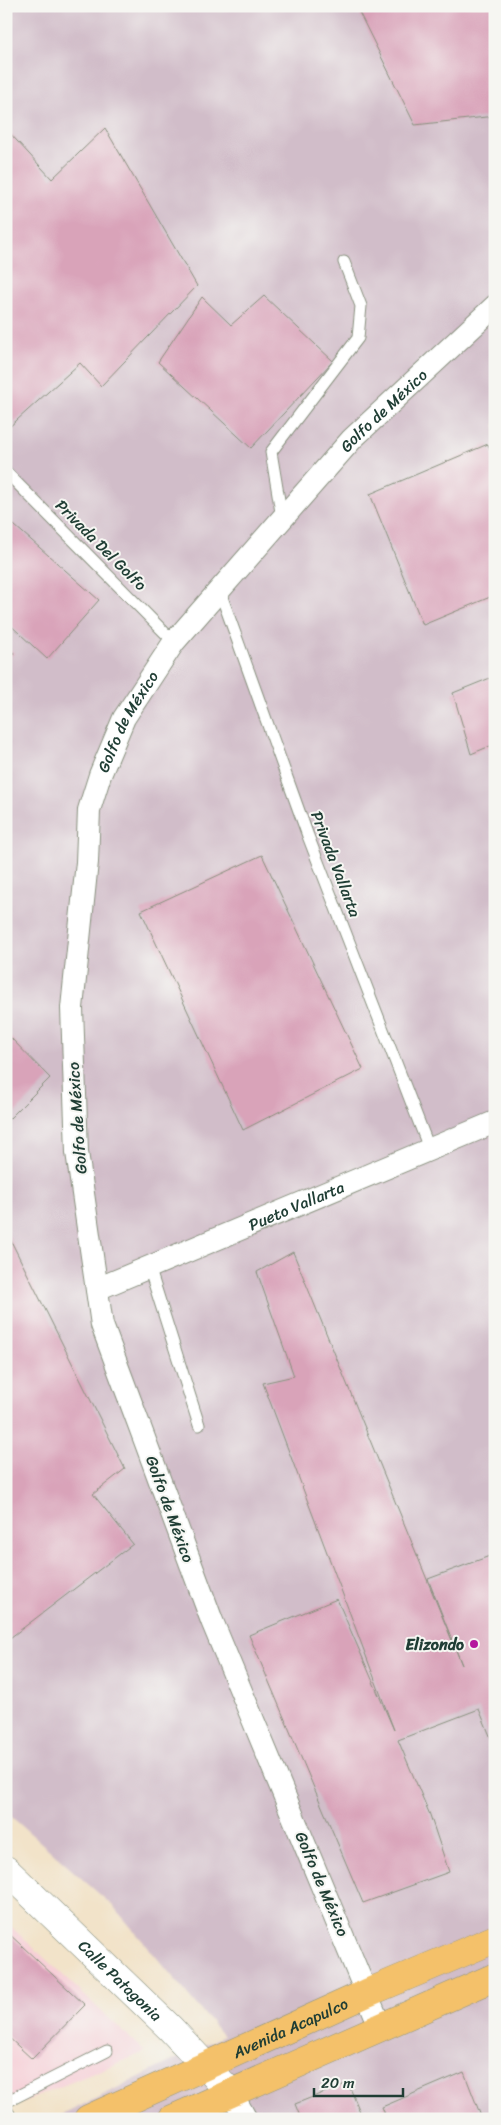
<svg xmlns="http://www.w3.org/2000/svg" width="501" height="2125" viewBox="0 0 501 2125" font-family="Sriracha,sans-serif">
  <rect width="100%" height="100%" fill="#f6f6f2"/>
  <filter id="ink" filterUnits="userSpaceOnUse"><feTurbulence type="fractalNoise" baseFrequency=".02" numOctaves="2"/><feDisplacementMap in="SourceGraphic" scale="10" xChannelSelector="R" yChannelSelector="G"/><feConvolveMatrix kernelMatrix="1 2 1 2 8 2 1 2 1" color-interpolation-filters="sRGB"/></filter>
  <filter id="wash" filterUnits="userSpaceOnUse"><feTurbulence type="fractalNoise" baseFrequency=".0096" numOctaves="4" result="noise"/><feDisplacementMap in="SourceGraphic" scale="20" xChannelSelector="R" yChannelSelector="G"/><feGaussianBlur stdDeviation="1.12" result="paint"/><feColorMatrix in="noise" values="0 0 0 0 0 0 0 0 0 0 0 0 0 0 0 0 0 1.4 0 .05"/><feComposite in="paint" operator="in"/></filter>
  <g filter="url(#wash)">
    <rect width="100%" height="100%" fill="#f2e3c9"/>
    <path fill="#f6cfd7" d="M6 1922 145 2052 6 2109Z"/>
    <path fill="#d1bdc9" d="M6 6H495V2119H54L223 2036 113 1906 6 1812Z"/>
    <g id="blocks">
      <g fill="#d9a3b9">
        <path d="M356 6H495V116L415 125Z"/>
        <path d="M105 128 197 286 101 386 80 363 6 430V129L52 179Z"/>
        <path d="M264 296 333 361 251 448 158 362 202 297 231 325Z"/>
        <path d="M488 444 495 460V595L423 625 370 494Z"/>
        <path d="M6 518 99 600 47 659 6 621Z"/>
        <path d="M6 646 14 653 6 662Z"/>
        <path d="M495 676V744L471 754 453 693Z"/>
        <path d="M262 855 363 1069 243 1130 141 911Z"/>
        <path d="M6 1033 50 1078 6 1122Z"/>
        <path d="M6 1231 125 1469 93 1494 133 1544 6 1641Z"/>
        <path d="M293 1252 462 1665 428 1579 495 1554V1748L479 1709 398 1740 430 1815 449 1872 363 1903 249 1635 337 1599 394 1730 263 1383 294 1376 257 1272Z"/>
        <path d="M6 1931 85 2005 32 2059 6 2035Z"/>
        <path d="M464 2072 482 2119H387L382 2107Z"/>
        <path d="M348 2083 363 2119H301L295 2104Z"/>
      </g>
    </g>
  </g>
  <g filter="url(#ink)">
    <use href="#blocks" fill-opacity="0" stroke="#88907e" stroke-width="1"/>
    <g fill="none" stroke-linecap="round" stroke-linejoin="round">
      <defs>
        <g id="service">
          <path d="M6 472 174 642"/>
          <path d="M282 518 271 452 358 338 361 306 344 262"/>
          <path d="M219 589 308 836 429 1148"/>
          <path d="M149 1267 199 1425"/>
          <path d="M6 2102 107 2051"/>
          <path d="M6 2109 12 2119"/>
        </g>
        <g id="minor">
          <path id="s1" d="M97 1289 495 1122"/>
          <path id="s2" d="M380 2026 212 1621 102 1325 77 1152 72 1008 87 862 89 810 100 775 124 718 174 642 352 439 495 306"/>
          <path d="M232 2094 246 2119"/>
        </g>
        <g id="tertiary">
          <path id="s3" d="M6 1870 170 2028 232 2094"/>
        </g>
        <g id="primary">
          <path id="s4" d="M88 2119 367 1993 495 1939"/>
          <path d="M172 2119 495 1977"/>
        </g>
      </defs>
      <use href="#service" stroke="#88907e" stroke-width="13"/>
      <use href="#minor" stroke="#88907e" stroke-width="24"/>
      <use href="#tertiary" stroke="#88907e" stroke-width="29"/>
      <use href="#primary" stroke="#88907e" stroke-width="29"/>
      <use href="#service" stroke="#fff" stroke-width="11"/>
      <use href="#minor" stroke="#fff" stroke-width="22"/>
      <use href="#tertiary" stroke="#fff" stroke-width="28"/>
      <use href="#primary" stroke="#f4c16a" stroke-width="28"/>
    </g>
  </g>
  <circle fill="#b5179e" stroke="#f6f6f2" stroke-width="2" cx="474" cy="1644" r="5"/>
  <g text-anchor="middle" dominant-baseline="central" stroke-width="4" stroke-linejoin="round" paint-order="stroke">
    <g font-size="16" fill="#1f3d34" stroke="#f6f6f2">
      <text stroke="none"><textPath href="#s2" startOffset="1774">Golfo de México</textPath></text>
      <text transform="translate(101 545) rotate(45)">Privada Del Golfo</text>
      <text stroke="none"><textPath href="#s2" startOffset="1369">Golfo de México</textPath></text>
      <text transform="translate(336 864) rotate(69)">Privada Vallarta</text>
      <text transform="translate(77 1118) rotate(-94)">Golfo de México</text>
      <text stroke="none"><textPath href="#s1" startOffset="216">Pueto Vallarta</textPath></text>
      <text transform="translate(170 1509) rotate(70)">Golfo de México</text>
      <text transform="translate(322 1884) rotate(67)">Golfo de México</text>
      <text stroke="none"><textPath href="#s3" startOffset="159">Calle Patagonia</textPath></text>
      <text stroke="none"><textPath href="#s4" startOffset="222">Avenida Acapulco</textPath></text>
    </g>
    <g font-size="16" font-weight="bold" fill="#1f3d34" stroke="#f6f6f2" text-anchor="end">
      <text x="464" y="1644">Elizondo</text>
    </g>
  </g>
  <rect width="501" height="2125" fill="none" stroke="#f6f6f2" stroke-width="25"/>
  <path d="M314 2088v8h89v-8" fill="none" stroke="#1f3d34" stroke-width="2.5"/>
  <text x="321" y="2088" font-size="15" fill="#1f3d34" stroke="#f6f6f2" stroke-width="4" paint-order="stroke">20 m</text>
</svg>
